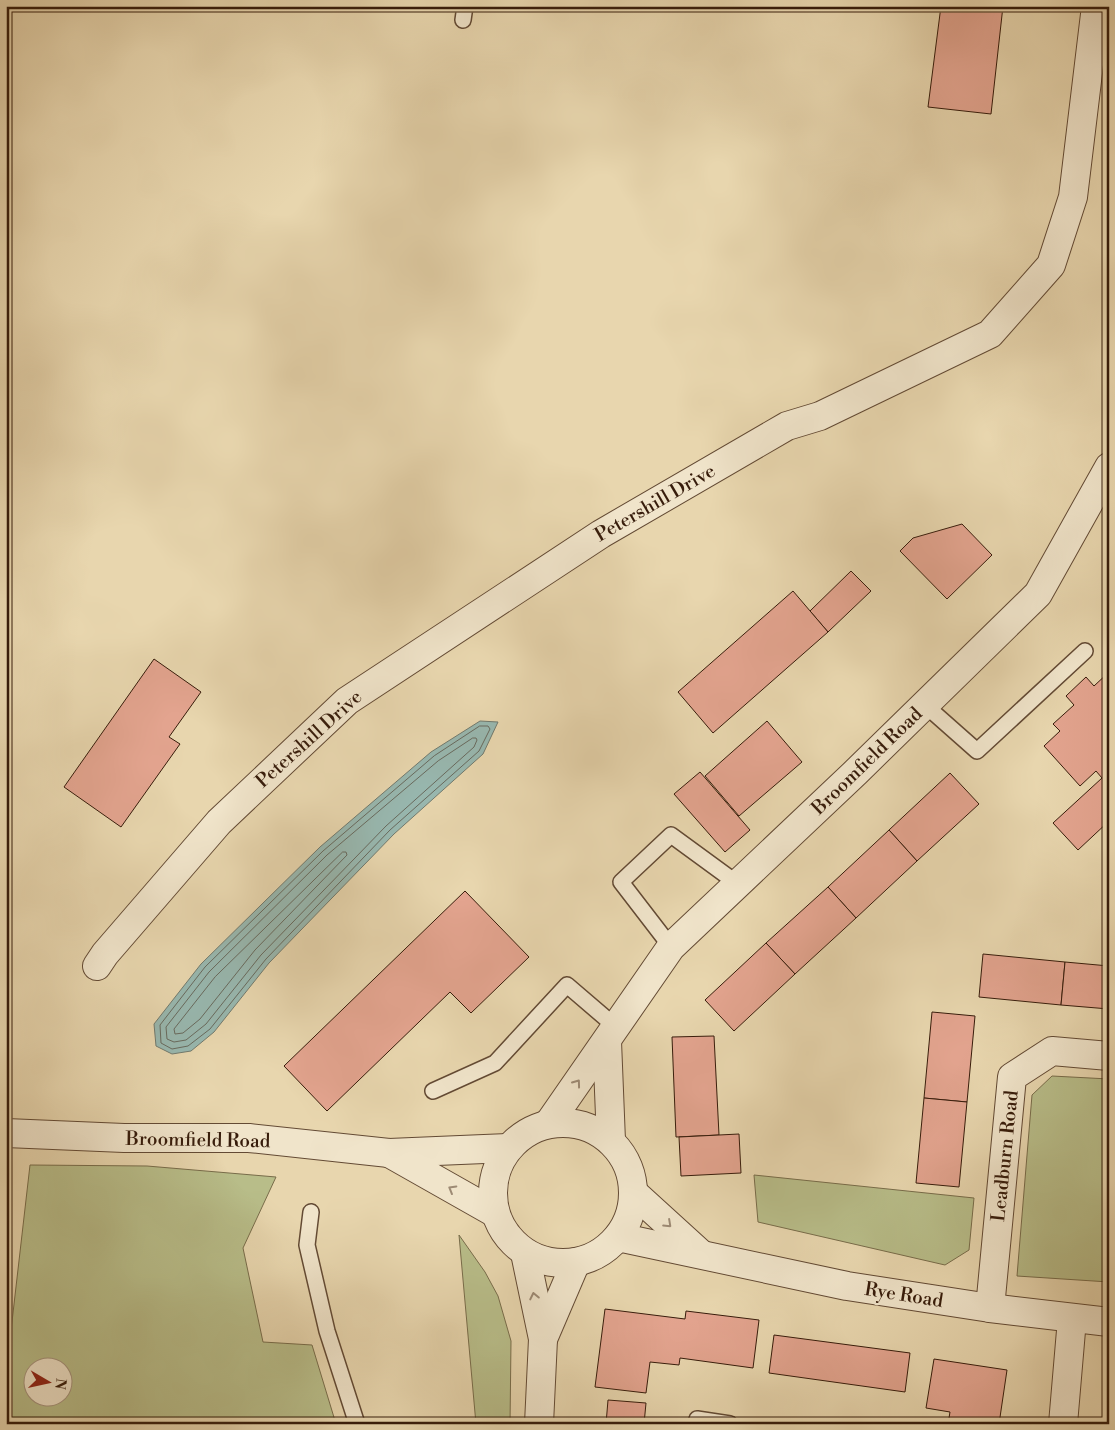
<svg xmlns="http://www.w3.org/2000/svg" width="1115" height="1430" viewBox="0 0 1115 1430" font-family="'Libre Bodoni',serif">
  <rect width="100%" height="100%" fill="#e8d6ae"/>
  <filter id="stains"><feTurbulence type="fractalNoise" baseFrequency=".004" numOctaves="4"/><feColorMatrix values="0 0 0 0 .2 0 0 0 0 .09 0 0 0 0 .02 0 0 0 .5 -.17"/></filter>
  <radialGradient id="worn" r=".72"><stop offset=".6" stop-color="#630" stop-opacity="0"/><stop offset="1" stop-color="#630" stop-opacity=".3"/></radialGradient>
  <g fill="#b8bd89" stroke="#786c4a" fill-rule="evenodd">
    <path d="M1052 1076 1109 1079V1282L1017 1276 1032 1095Z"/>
    <path d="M30 1165 147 1166 276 1177 243 1248 263 1342 312 1345 336 1424H6V1374ZM32 1368H62V1398H32Z"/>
    <path d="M754 1175 974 1198 969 1250 945 1265 758 1222Z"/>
    <path d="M459 1235 485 1272 498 1296 511 1341 510 1424H476Z"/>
  </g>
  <path fill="#98b8b0" stroke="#717a6e" d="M480 721 498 722 483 754 394 834 269 963 214 1032 191 1051 172 1054 156 1046 154 1024 201 964 320 847 431 752Z"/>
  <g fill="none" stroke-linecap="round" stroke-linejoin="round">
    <g stroke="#686a5e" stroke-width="1">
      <path d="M480 726H488L490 729 479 751 390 830 266 959 210 1029 188 1046 172 1049 161 1043 160 1025 205 967 323 851 434 756Z"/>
      <path d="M473 738H476L477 740 474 747 386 826 261 955 206 1024 186 1040 174 1042 167 1039 166 1027 209 972 327 855 438 761Z"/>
      <path d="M343 852H346L347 855 255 950 200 1019 183 1033 175 1034 174 1029 215 977Z"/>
    </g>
  </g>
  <g fill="#e3a48f" stroke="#371c0b">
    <path d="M941 6H1003L991 114 928 107Z"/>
    <path d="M962 524 992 555 947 599 900 551 913 538Z"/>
    <path d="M851 571 871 591 828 632 810 611Z"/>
    <path d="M793 591 828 632 713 733 678 692Z"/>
    <path d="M154 659 201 692 169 737 180 744 121 827 64 787Z"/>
    <path d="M1109 672V821L1078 850 1053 823 1102 778 1096 771 1080 786 1044 746 1060 731 1053 724 1074 705 1066 696 1086 677 1094 686Z"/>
    <path d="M767 721 802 762 739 816 705 776Z"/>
    <path d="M700 772 750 830 725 852 674 794Z"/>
    <path d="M950 773 979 804 917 861 889 830Z"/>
    <path d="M889 830 917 861 856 918 828 887Z"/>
    <path d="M828 887 856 918 795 974 766 943Z"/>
    <path d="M465 891 529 957 471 1013 450 992 327 1111 284 1066Z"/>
    <path d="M766 943 795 974 734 1031 705 1000Z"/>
    <path d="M983 954 1065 962 1061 1005 979 997Z"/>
    <path d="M1065 962 1109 966V1009L1061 1005Z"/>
    <path d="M932 1012 975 1016 967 1102 924 1098Z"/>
    <path d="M714 1036 719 1135 676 1137 672 1037Z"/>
    <path d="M924 1098 967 1102 959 1187 916 1183Z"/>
    <path d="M739 1134 741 1173 681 1176 679 1137Z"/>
    <path d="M6 1192H11L9 1235H6Z"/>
    <path d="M605 1309 685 1319 686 1311 759 1320 753 1368 680 1358 679 1365 650 1362 646 1393 595 1387Z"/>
    <path d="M774 1335 910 1353 905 1392 769 1373Z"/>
    <path d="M934 1359 1007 1370 999 1424H948L950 1412 926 1408Z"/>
    <path d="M608 1400 646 1403 644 1424H606Z"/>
  </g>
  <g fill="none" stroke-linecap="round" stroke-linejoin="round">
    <defs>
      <g id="service">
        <path d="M463 20 465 6"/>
        <path d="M925 705 977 751 1085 651"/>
        <path d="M671 947 621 882 671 835 738 884"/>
        <path d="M433 1091 495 1063 567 985 616 1027"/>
        <path d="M311 1212 307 1245 327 1331 357 1424"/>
        <path d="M697 1419 730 1424"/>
      </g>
      <g id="minor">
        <path d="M97 966 105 954 219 822 347 701 601 534 787 426 820 416 990 334 1051 265 1073 197 1096 6"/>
        <path d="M634 1193 701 1254"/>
        <path d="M618 1237 847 1286 990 1308 1109 1322"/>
        <path d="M525 1253 543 1339 539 1424"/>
        <path d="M990 1308 1012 1077 1052 1051 1109 1056"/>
        <path d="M543 1339 576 1262"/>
        <path d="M1063 1424 1072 1319"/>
      </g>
      <g id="tertiary">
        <path d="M607 1041 611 1141"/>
        <circle cx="563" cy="1193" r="70"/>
        <path d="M549 1123 671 947 856 772 1038 594 1109 467"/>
        <path d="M6 1133 124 1138H249L389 1153 508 1148"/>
        <path d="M389 1153 495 1213"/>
      </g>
    </defs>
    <use href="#service" stroke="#634a34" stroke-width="18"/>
    <use href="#minor" stroke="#634a34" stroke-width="30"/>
    <use href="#tertiary" stroke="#634a34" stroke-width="30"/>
    <use href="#service" stroke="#f0e4ca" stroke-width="15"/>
    <use href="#minor" stroke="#f0e4ca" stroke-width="28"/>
    <use href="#tertiary" stroke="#f0e4ca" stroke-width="28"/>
  </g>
  <defs><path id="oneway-chevron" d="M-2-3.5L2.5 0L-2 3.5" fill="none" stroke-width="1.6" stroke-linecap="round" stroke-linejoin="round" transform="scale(1.25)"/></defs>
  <g stroke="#9d8a74">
    <use href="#oneway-chevron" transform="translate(577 1083) rotate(-54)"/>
    <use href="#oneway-chevron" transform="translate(452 1189) rotate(-150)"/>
    <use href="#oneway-chevron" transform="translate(668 1224) rotate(43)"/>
    <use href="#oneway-chevron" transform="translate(534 1296) rotate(-102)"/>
  </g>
  <g text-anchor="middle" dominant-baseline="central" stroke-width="4.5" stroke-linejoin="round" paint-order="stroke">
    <g font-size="19" fill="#371c0b" stroke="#f0e4ca">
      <text transform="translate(655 503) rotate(-30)">Petershill Drive</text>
      <text transform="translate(309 739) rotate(-42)">Petershill Drive</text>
      <text transform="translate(867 761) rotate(-44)">Broomfield Road</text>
      <text transform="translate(198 1140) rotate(1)">Broomfield Road</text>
      <text transform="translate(1005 1156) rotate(-84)">Leadburn Road</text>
      <text transform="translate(904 1295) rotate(9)">Rye Road</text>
    </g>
  </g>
  <rect width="1115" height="1430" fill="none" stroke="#e8d6ae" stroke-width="25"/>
  <rect x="8" y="8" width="1100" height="1415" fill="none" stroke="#371c0b" stroke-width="2.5"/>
  <rect x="12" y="12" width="1090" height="1405" fill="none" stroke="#371c0b"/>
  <g transform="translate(48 1382) rotate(99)"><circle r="24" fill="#f0e4ca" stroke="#a6947e"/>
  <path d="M0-4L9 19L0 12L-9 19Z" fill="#8f2418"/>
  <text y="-8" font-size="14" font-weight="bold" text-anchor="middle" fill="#371c0b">N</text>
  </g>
  <rect width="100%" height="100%" filter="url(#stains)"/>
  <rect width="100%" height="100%" fill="url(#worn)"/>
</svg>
